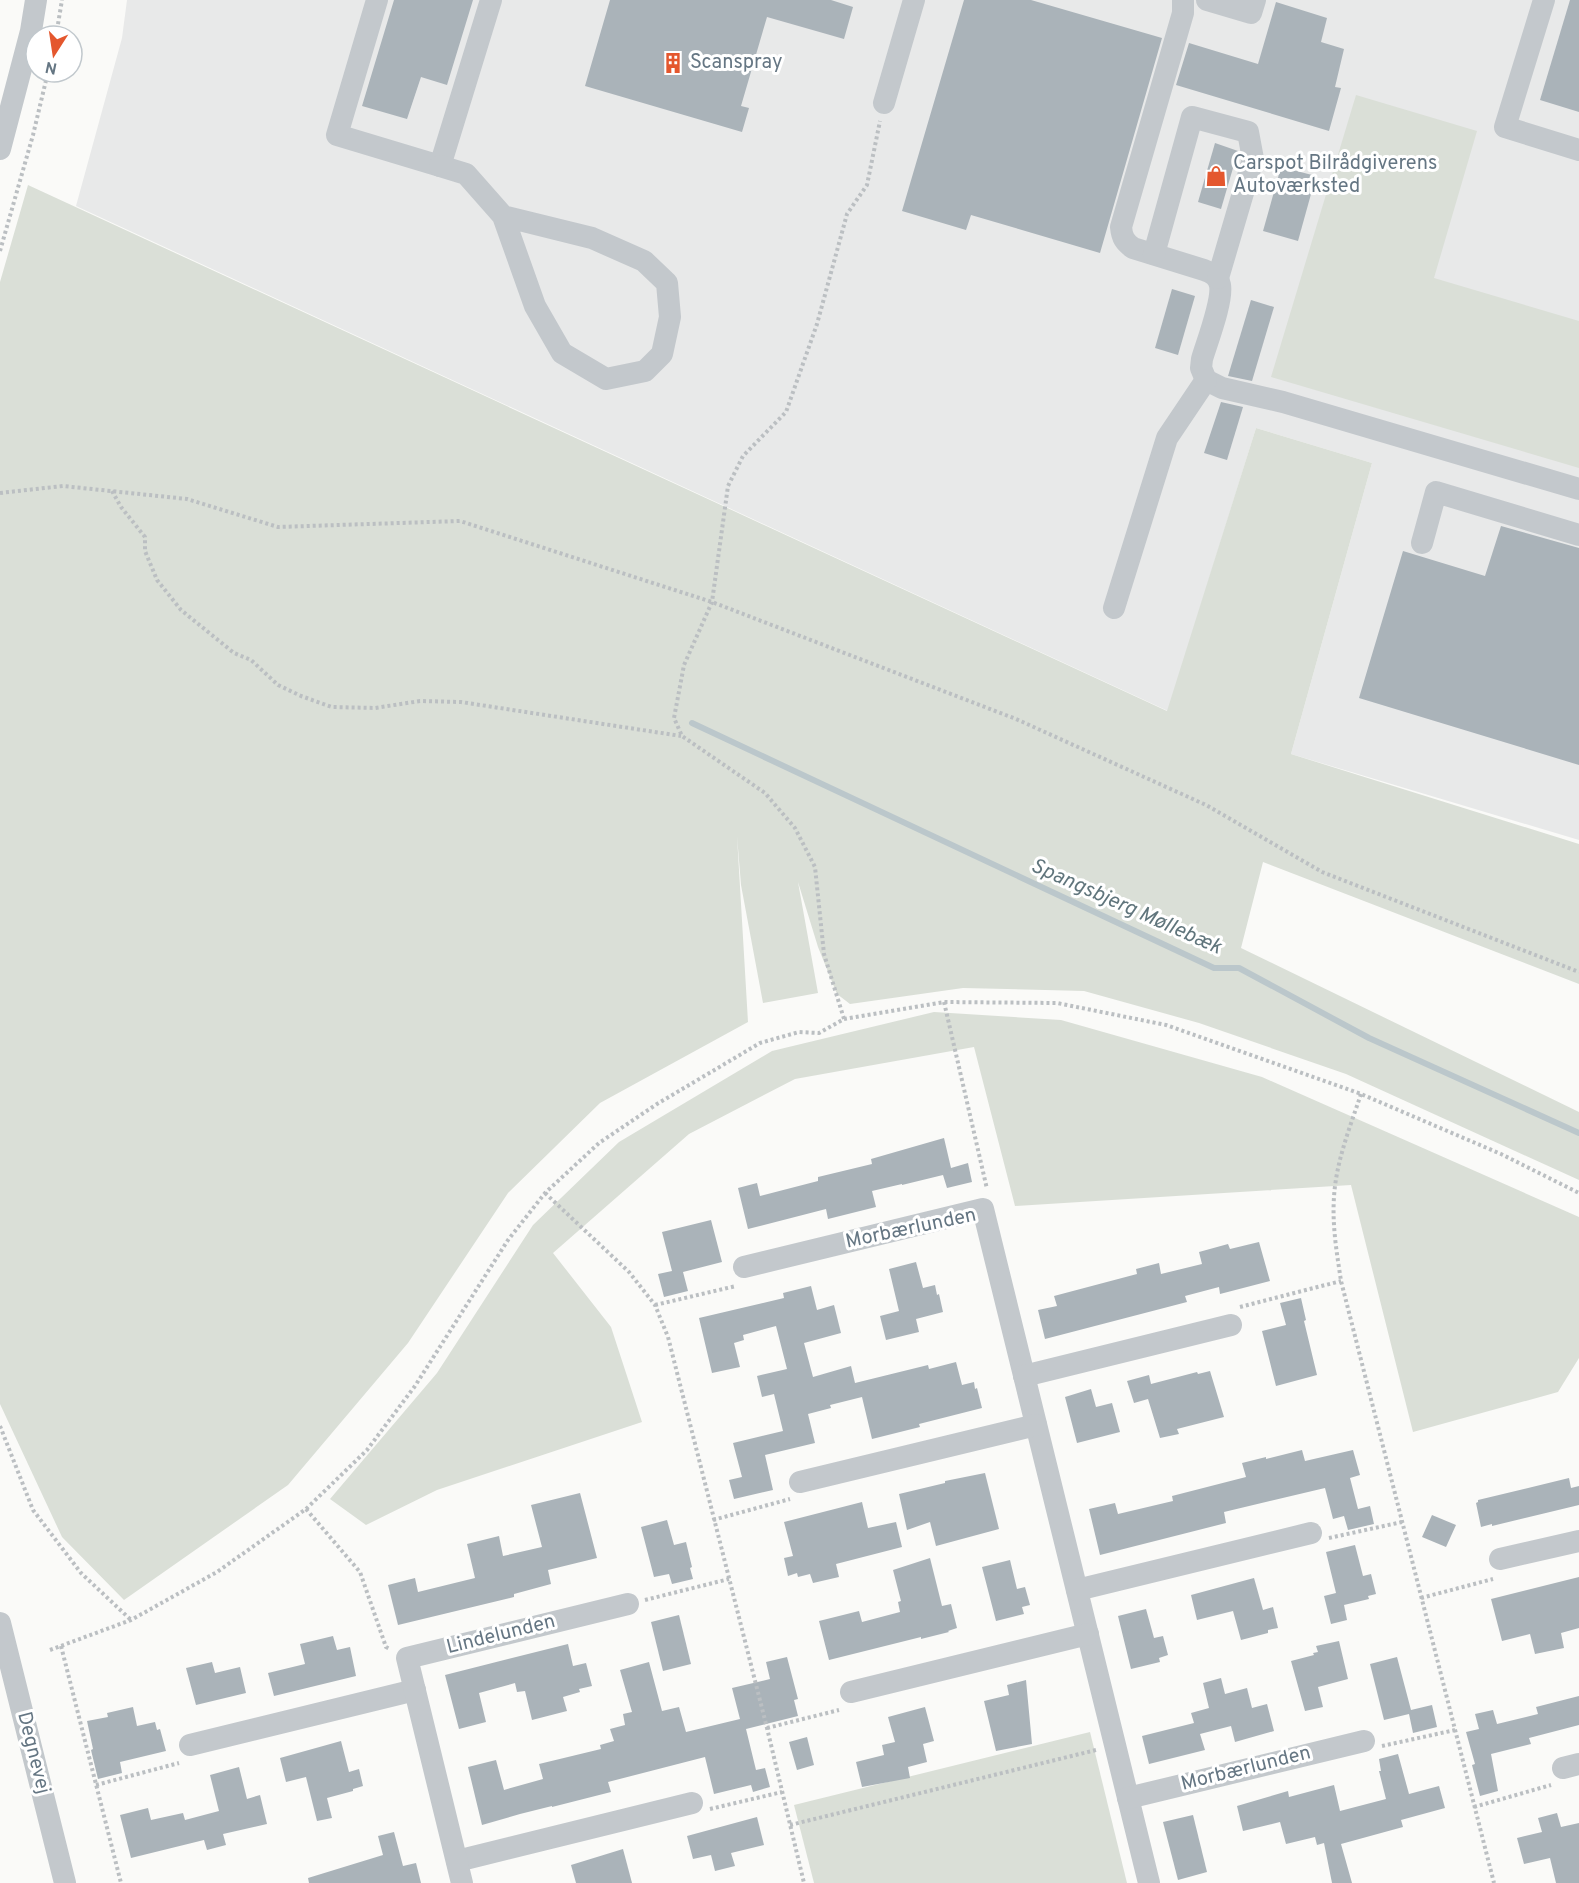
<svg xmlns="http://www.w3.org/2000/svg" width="1579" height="1883" viewBox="0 0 1579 1883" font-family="Overpass,sans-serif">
  <rect width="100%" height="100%" fill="#fafaf8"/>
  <path fill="#e8e9e9" d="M127 0H1579V840L1291 754 1372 463 1256 428 1168 711 76 206 122 38Z"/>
  <g fill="#dadfd7">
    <path d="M1356 95 1477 131 1434 278 1579 321V468L1271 377Z"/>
    <path d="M28 185 1167 711 1256 428 1372 463 1291 754 1579 844V984L1263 862 1241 948 1579 1112V1180L1346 1074 1199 1023 1084 991 963 988 850 1004 837 994 818 947 798 882 818 993 763 1003 741 885 737 836 748 1022 600 1103 508 1193 408 1343 288 1485 124 1600 62 1537 0 1404V282Z"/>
    <path d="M934 1012 1061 1020 1262 1077 1579 1217V1358L1558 1392 1413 1432 1351 1185 1015 1206 974 1047 795 1079 689 1134 553 1253 611 1327 642 1422 437 1490 366 1525 330 1499 437 1373 533 1225 619 1142 772 1051Z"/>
    <path d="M1090 1732 1127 1883H814L794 1805Z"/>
  </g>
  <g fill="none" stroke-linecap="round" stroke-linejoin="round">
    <path stroke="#bbc7cb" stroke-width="6" d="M692 723 1214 968H1239L1369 1038 1579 1133"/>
  </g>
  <g fill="#aab3b9">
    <path d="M394 0H473L447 85 421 77 407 119 362 106Z"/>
    <path d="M610 0H831L853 7 844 39 767 17 741 106 749 108 742 132 585 86Z"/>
    <path d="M964 0H1031L1162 38 1100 253 971 215 966 230 902 211Z"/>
    <path d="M1570 0H1579V112L1540 100Z"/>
    <path d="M1276 2 1327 18 1321 42 1344 49 1335 87 1341 88 1329 131 1176 85 1189 43 1258 64Z"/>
    <path d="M1215 143 1238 151 1221 209 1198 202Z"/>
    <path d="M1281 167 1316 176 1298 241 1263 231Z"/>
    <path d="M1172 289 1195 296 1178 355 1155 348Z"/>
    <path d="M1251 300 1274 307 1252 381 1228 376Z"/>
    <path d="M1221 402 1243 407 1227 460 1204 453Z"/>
    <path d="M1501 526 1579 548V765L1359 698 1403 551 1485 576Z"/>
    <path d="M944 1138 951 1168 968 1163 972 1182 947 1188 943 1175 902 1185V1184L872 1191 876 1207 828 1219 826 1209 748 1229 738 1188 757 1183 760 1196 818 1181V1177L872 1164 871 1159Z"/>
    <path d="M711 1220 722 1262 683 1272 688 1291 664 1297 658 1274 672 1271 662 1232Z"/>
    <path d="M1259 1242 1270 1281 1220 1294 1219 1287 1185 1296 1187 1302 1045 1339 1038 1310 1057 1306 1054 1296 1137 1274 1136 1269 1159 1263 1161 1274 1202 1264 1199 1252 1228 1244 1230 1249Z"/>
    <path d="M916 1262 923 1288 935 1285 937 1295 939 1294 943 1312 916 1319 919 1332 886 1340 880 1316 899 1311 889 1269Z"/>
    <path d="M811 1286 817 1310 834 1305 841 1333 804 1343 813 1377 851 1366 855 1383 928 1365 929 1369 956 1362 962 1385 974 1382 975 1389 977 1388 982 1408 919 1424 920 1427 872 1439 862 1397 830 1405 831 1408 808 1414 815 1443 765 1455 773 1490 734 1499 729 1480 742 1477 733 1443 783 1431 774 1394 762 1397 757 1376 787 1369 776 1326 743 1335 744 1340 734 1343 740 1367 712 1373 699 1318 784 1298 783 1293Z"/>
    <path d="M1301 1298 1306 1320 1304 1321 1317 1375 1276 1386 1262 1331 1286 1325 1280 1303Z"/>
    <path d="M1210 1371 1224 1417 1177 1429 1179 1434 1160 1438 1148 1399 1134 1403 1127 1381 1149 1375 1151 1384 1197 1372 1198 1374Z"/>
    <path d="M1091 1389 1096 1407 1112 1403 1120 1432 1077 1443 1065 1397Z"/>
    <path d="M1302 1450 1305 1461 1353 1450 1360 1475 1350 1478 1358 1509 1370 1506 1374 1524 1348 1530 1344 1516 1333 1519 1325 1488 1224 1512 1226 1523 1100 1555 1089 1509 1115 1503 1118 1514 1173 1501 1172 1496 1246 1477 1242 1463 1266 1457V1459Z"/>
    <path d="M985 1473 999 1529 936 1546 930 1522 907 1530 899 1494 945 1483V1481Z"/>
    <path d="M1569 1478 1571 1488 1579 1486V1505L1492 1526V1524L1481 1527 1476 1503 1478 1502V1500Z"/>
    <path d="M580 1493 597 1558 548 1570 551 1584 514 1594V1597L398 1625 388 1585 415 1578 418 1592 475 1578 467 1544 499 1536 503 1556 542 1547 531 1505Z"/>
    <path d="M862 1502 868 1528 896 1522 902 1547 836 1564 839 1577 813 1583 810 1574 798 1577 797 1573 788 1576 784 1558 793 1556 784 1522Z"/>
    <path d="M1432 1515 1456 1525 1446 1547 1422 1537Z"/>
    <path d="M667 1520 674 1545 686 1542 692 1567 690 1568 693 1579 672 1584 669 1574 654 1577 641 1527Z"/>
    <path d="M1355 1545 1363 1576 1371 1574 1376 1594 1368 1596 1369 1599 1344 1605 1347 1620 1331 1624 1324 1596 1336 1593 1326 1552Z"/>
    <path d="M930 1558 942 1606 951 1604 957 1628 948 1631 949 1632 921 1639V1637L829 1660 819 1621 859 1611 862 1622 900 1612 898 1602 901 1601 893 1570Z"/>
    <path d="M1010 1560 1017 1589 1025 1587 1030 1605 1022 1607 1024 1614 996 1621 982 1567Z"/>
    <path d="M1579 1577V1628L1561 1633 1564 1648 1535 1654 1530 1634 1502 1641 1491 1599Z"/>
    <path d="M1254 1578 1263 1610 1273 1607 1278 1628 1268 1630V1633L1241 1640 1233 1611 1197 1620 1191 1595Z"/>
    <path d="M1146 1609 1154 1638 1163 1636 1168 1655 1159 1658 1160 1662 1131 1669 1118 1616Z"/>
    <path d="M679 1615 691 1664 663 1671 651 1622Z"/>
    <path d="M333 1636 337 1650 350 1647 356 1676 274 1696 268 1673 305 1664 300 1644Z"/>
    <path d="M1339 1641 1348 1679 1318 1687 1323 1707 1305 1711 1291 1661 1314 1655 1313 1653 1318 1652 1316 1646Z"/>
    <path d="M568 1644 573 1666 586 1663 592 1686 579 1689 580 1692 563 1697 567 1711 532 1720 525 1691 517 1692 515 1683 479 1693 486 1722 459 1729 445 1675Z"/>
    <path d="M787 1657 798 1699 794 1700 798 1716 746 1729 756 1770 765 1768 770 1787 753 1792 751 1785 714 1794 705 1757 608 1782 611 1792 552 1807V1806L520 1814 482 1825 468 1767 496 1760 504 1790 543 1779 539 1764 601 1749 600 1745 614 1741 610 1729 625 1725 623 1714 632 1712 620 1670 649 1662 662 1711 679 1707 686 1732 740 1719 732 1688 770 1679 766 1662Z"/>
    <path d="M1397 1657 1411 1710 1432 1705 1437 1727 1413 1733 1409 1714 1384 1720 1370 1664Z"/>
    <path d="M212 1662 215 1673 240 1667 246 1693 196 1705 186 1668Z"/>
    <path d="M1221 1678 1225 1694 1247 1688 1252 1708 1267 1704 1274 1731 1235 1742 1231 1726 1200 1734 1205 1750 1149 1764 1142 1736 1194 1723 1191 1713 1209 1708 1203 1683Z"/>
    <path d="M1026 1680 1032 1744 996 1751 984 1701 1009 1695 1007 1685Z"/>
    <path d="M1579 1696V1725L1529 1738 1531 1744 1491 1754 1498 1791 1480 1796 1472 1765 1475 1764 1466 1732 1479 1729 1475 1714 1493 1710 1497 1724 1538 1714 1536 1707Z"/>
    <path d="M133 1707 137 1726 155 1722 157 1730 160 1729 166 1751 120 1762 122 1773 98 1779 91 1750 93 1749 87 1721 108 1717 107 1713Z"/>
    <path d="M925 1707 934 1741 923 1744 927 1762 908 1767 910 1778 862 1787 856 1762 884 1755 882 1745 895 1742 888 1717Z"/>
    <path d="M807 1737 814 1765 797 1770 789 1742Z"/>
    <path d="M341 1741 349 1772 359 1769 363 1786 353 1789V1791L327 1798 332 1818 317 1821 306 1777 286 1782 280 1758Z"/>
    <path d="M1398 1754 1409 1794 1439 1786 1445 1808 1401 1820 1403 1827 1341 1844 1352 1883H1332L1324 1843 1317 1845 1315 1837 1286 1844 1280 1822 1243 1831 1237 1806 1288 1791 1289 1797 1334 1785 1340 1811 1386 1799 1379 1771H1381L1379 1759Z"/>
    <path d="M239 1767 247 1799 260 1795 267 1824 223 1834 226 1845 207 1850 204 1840 131 1858 120 1815 148 1808 151 1820 183 1813 185 1820 219 1811 210 1775Z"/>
    <path d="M1557 1813 1561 1827 1579 1823V1883H1556L1550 1858 1524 1864 1517 1838 1542 1832 1538 1818Z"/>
    <path d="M1193 1815 1207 1872 1178 1880 1163 1822Z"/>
    <path d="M757 1817 764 1845 731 1853 735 1866 715 1871 711 1855 693 1859 687 1836Z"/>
    <path d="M394 1832 403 1866 416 1863 421 1883H309L308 1878 383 1855 378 1836Z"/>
    <path d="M623 1849 632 1883H576L571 1865Z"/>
  </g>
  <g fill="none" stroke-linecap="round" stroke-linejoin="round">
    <g stroke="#bbbfc2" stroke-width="4" stroke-dasharray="3 3" stroke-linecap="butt">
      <path d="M56 36 62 0"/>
      <path d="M0 251 33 135 48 72"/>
      <path d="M112 491 121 507 145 537V551L157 580 181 610 234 653 251 660 278 685 301 696 332 707 375 708 420 701 461 702 681 736"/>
      <path d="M0 493 63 486 187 499 278 527 460 521 712 602 1016 719 1206 805 1322 872 1579 972"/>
      <path d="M944 1002 987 1189"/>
      <path d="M844 1019 824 954 815 867 795 828 765 793 682 736 674 718 684 665 712 602 728 486 743 456 786 412 817 324 847 214 867 185 880 121"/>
      <path d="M1361 1094C1350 1127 1336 1162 1334 1197 1332 1226 1337 1254 1341 1281L1494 1883"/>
      <path d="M545 1193 629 1272 655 1305 668 1337 767 1728 804 1883"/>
      <path d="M655 1305 736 1286"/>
      <path d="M1240 1307 1341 1281"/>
      <path d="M0 1426 33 1510 81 1573 131 1620"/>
      <path d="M306 1509 360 1572 386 1647 390 1649"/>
      <path d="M713 1520 790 1499"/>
      <path d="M1329 1538 1402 1522"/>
      <path d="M1421 1598 1493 1579"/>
      <path d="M645 1600 729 1579"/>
      <path d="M61 1646 121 1883"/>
      <path d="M50 1650 131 1620 217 1572 306 1509 367 1450 415 1386 508 1240 545 1193 599 1143 657 1104 760 1043 799 1032 819 1033 844 1019 944 1002 1057 1003 1166 1025 1361 1094 1501 1154 1579 1193"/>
      <path d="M767 1728 839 1710"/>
      <path d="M1382 1746 1455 1730"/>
      <path d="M96 1785 179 1763"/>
      <path d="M1474 1807 1551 1785"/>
      <path d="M710 1809 782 1792"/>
      <path d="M790 1825 1096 1750"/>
    </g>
    <g stroke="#c3c8cc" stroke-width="22">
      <path d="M377 0 337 135 440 166 491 0"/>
      <path d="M1183 0V13L1121 227C1122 238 1125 242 1133 248L1204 270C1212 273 1218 276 1220 285 1223 301 1207 342 1202 359L1201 368 1206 380 1222 388 1283 402 1579 489"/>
      <path d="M1207 0 1251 13 1255 0"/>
      <path d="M1544 0 1505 127 1579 150"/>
      <path d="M884 103 914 0"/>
      <path d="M0 149 31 31 36 0"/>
      <path d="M440 166 466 174 503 216 535 306 562 353 606 379 645 371 662 354 670 317 667 283 644 261 592 238 503 216"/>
      <path d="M1154 254 1192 117 1248 132 1253 159 1218 278"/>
      <path d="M1422 543 1436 492 1579 535"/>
      <path d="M1114 608 1167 438 1206 380"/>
      <path d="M744 1267 983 1209 1149 1883"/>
      <path d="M1024 1376 1231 1325"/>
      <path d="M800 1482 1036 1425"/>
      <path d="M1500 1559 1579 1541"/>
      <path d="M1077 1590 1311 1533"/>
      <path d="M0 1623 65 1883"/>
      <path d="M851 1692 1088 1634"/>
      <path d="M190 1745 415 1690"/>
      <path d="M1563 1768 1579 1764"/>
      <path d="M1128 1798 1364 1741"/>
      <path d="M457 1861 692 1803"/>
      <path d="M462 1883 407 1658 628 1604"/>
    </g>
  </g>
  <defs>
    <symbol id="building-bare" viewBox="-9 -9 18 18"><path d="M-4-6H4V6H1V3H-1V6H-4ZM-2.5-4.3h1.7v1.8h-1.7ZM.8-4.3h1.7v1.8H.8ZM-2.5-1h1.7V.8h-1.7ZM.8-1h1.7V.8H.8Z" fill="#e4572e" stroke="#fff" stroke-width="2.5" paint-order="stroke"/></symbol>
    <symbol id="shop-bare" viewBox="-9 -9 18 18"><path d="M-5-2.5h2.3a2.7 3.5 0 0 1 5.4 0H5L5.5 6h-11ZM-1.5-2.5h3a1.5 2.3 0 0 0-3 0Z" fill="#e4572e" stroke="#fff" stroke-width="2.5" paint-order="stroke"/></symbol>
  </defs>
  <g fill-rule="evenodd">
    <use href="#building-bare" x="658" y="48" width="30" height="30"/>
    <use href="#shop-bare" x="1201" y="161" width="30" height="30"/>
  </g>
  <g text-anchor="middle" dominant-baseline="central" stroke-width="6" stroke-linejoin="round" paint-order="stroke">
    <g font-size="20" fill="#657683" stroke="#fff" text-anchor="start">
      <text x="690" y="63">Scanspray</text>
      <text x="1233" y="164">Carspot Bilrådgiverens<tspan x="1233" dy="23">Autoværksted</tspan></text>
    </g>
    <g font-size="20" fill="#657683" stroke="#fff">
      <text transform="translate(911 1229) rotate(-12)">Morbærlunden</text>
      <text transform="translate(501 1635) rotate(-14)">Lindelunden</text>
      <text transform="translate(33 1753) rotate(76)">Degnevej</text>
      <text transform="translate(1246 1769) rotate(-14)">Morbærlunden</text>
    </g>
    <g font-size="21" font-style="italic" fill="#60757c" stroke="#fff">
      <text transform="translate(1126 907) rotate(24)">Spangsbjerg Møllebæk</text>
    </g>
  </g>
  <g transform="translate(54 54) rotate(192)"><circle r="28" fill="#ffffff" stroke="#c1c8cd" stroke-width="1.5"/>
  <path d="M0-4.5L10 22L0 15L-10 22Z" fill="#e4572e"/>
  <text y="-9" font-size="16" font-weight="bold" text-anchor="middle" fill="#657683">N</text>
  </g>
</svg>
